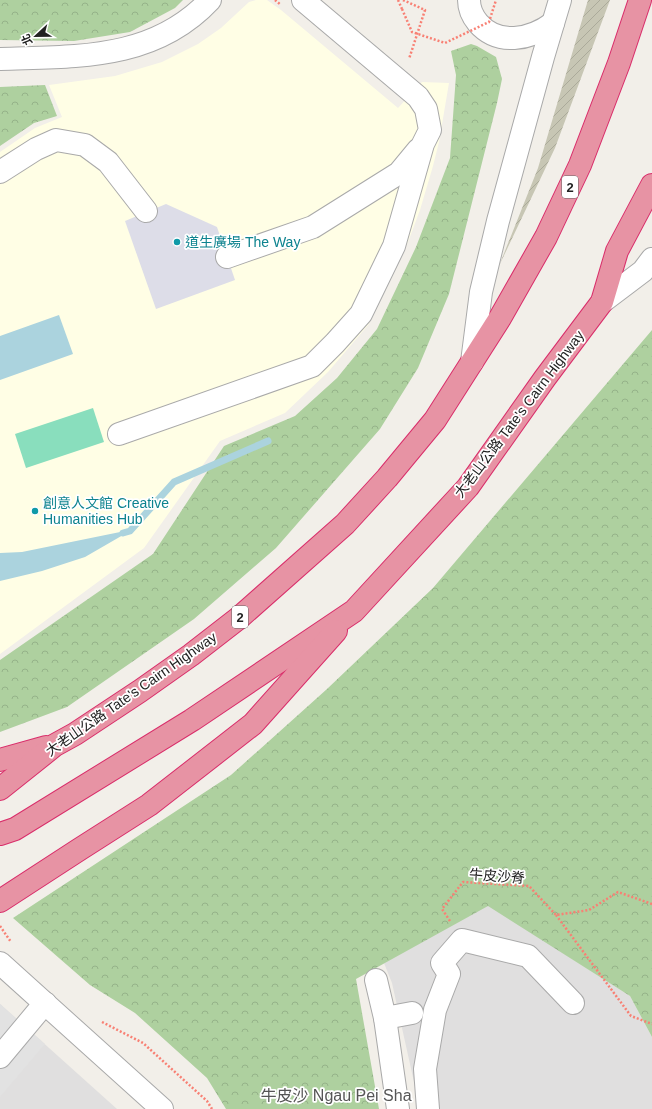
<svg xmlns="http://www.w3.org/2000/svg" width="652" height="1109" viewBox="0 0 652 1109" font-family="Helvetica,'Noto Sans TC',sans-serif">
  <defs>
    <pattern id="construction-furrows" width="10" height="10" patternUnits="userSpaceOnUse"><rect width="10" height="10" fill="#c7c6b4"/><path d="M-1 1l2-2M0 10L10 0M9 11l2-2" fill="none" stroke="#abaa9a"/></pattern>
    <pattern id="forest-crowns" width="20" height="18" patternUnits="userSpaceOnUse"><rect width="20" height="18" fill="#aed09f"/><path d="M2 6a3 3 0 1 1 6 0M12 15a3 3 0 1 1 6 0" fill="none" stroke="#95b289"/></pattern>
  </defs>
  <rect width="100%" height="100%" fill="#f2efe9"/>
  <g fill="#e0dfdf">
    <path d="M488 905 630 996 652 1037V1109H420L392 983 384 963Z"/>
    <path d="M0 1004 117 1109H0Z"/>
  </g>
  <path fill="#fffee5" d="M256 0H267L281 10 398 108 422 82 449 83 439 142 433 166 420 210 408 242 369 324 328 372 285 413 220 441 144 548 0 654V152L35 128 62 117 49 85 115 76 162 62 198 44 221 28 249 2Z"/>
  <path fill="url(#construction-furrows)" d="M588 0H610L555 148 499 266 538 168Z"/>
  <g fill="url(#forest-crowns)">
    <path d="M0 0H183L175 8 130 32 74 41 0 40Z"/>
    <path d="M471 44 477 46 496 57 502 79 497 103 449 294 418 368 380 429 276 548 194 619 67 707 0 732V660L153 554 224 446 295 416 337 378 377 329 416 247 450 158 456 75 451 51Z"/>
    <path d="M45 85 57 116 34 123 0 146V87Z"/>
    <path d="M652 330V1037L630 996 488 906 356 979 379 1109H226L207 1078 135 1013 90 985 13 918 231 775 327 689 433 588Z"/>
  </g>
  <path fill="#89debd" d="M93 408 104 442 26 468 15 434Z"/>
  <path fill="#e2e2e2" d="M0 1004 45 1044 0 1097Z"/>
  <path fill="#dddde8" d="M166 204 217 227 235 280 156 309 125 221Z"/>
  <g fill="#abd3de">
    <path d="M59 315 73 354 0 380V336Z"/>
    <path d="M130 530V531L85 557 42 571 0 581V553L22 552Z"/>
  </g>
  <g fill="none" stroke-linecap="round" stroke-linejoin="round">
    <path stroke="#abd3de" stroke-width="7" d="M123 533 130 531 174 482 268 441"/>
    <defs>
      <g id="minor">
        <path d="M469 0C469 8 473 17 478 23 498 46 530 40 553 23"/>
        <path d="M0 59C76 56 153 61 210 0"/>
        <path d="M0 172 36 149 56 140 85 145 108 162 146 211"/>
        <path d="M227 257 313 227 399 173 418 150"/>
        <path d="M602 302 643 271 652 259"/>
        <path d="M472 362 481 292 498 221 543 57 560 0"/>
        <path d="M119 434 312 366 335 343 361 314 394 246 423 144 430 130 426 109 418 97 303 0"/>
        <path d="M0 963 162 1109"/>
        <path d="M376 980 385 1018 398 1109"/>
        <path d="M385 1018 412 1013"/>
        <path d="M0 1057 45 1003"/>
        <path d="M428 1109 425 1069 435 1010 449 974 442 963 462 940 528 956 573 1003"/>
      </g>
      <g id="highway">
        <path d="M0 760 46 747"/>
        <path d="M0 789 55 745 75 734 140 691 191 655 240 617 345 524 387 478 435 420 500 318 546 237 580 165 619 63 640 0"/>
        <path d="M0 834 15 829 192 720 354 611 468 487 545 378 602 302 617 251 652 185"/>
        <path d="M0 901 80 849 149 805 253 724 336 631"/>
      </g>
    </defs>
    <use href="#minor" stroke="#a9a9a9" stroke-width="24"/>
    <use href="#highway" stroke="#d92d6a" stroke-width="24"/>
    <g stroke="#f88074" stroke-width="2.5" stroke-dasharray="2 2" stroke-linecap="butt">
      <path d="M275 0 281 5"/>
      <path d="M398 0 402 9"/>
      <path d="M403 0 425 10 409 59"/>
      <path d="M556 915 631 1016 652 1024"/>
      <path d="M450 921 442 909 463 882 529 886 556 915 589 910 618 892 652 904"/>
      <path d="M0 926 11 942"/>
      <path d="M102 1022 143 1043 207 1101 212 1109"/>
    </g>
    <use href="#minor" stroke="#fff" stroke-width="22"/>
    <use href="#highway" stroke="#e793a4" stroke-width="22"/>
    <path stroke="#f88074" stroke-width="2.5" stroke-dasharray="2 2" stroke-linecap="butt" d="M402 9 412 32 445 43 489 22 496 0"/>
  </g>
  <g fill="#0f9aa8" stroke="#fff" stroke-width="1.5">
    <circle cx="177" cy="242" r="4"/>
    <circle cx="35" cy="511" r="4"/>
  </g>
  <g text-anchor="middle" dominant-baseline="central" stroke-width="3.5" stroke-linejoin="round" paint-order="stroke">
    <g fill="#fff" stroke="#646464" stroke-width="1">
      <rect x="562" y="176" width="16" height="22" rx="3"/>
      <rect x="232" y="606" width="16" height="22" rx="3"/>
    </g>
    <g font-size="13" font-weight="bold" fill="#222">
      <text x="570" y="187">2</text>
      <text x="240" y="617">2</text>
    </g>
    <g font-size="14" fill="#0d838f" stroke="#fff" text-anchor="start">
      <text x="185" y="242">道生廣場 The Way</text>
      <text x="43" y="503">創意人文館 Creative<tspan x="43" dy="16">Humanities Hub</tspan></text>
    </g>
    <g font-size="14" fill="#222" stroke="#fff">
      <text transform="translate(519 414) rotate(-53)">大老山公路 Tate's Cairn Highway</text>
      <text transform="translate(131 694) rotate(-35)">大老山公路 Tate's Cairn Highway</text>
      <text transform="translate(497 876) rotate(4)">牛皮沙脊</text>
    </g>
    <g font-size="16" fill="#555" stroke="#fff">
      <text x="336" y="1095">牛皮沙 Ngau Pei Sha</text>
    </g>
  </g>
  <g transform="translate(36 36) rotate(248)" stroke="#ffffff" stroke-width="3" paint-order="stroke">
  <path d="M0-3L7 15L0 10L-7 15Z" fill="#222222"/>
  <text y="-6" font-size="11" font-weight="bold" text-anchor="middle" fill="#222222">北</text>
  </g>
</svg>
